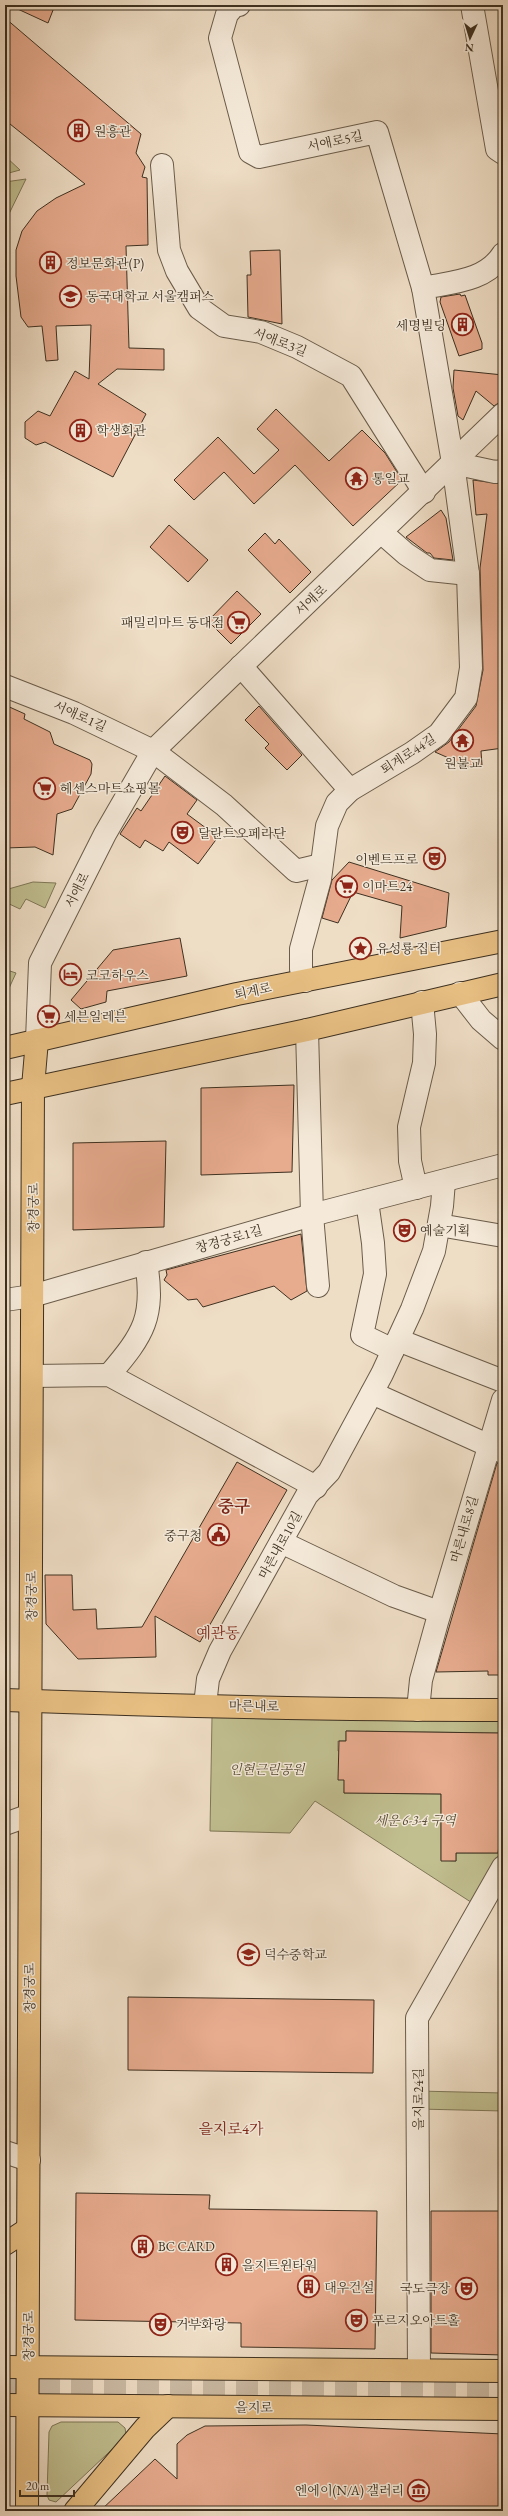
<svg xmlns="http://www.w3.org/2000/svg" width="508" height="2516" viewBox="0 0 508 2516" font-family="'EB Garamond','Noto Serif KR',serif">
  <rect width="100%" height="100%" fill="#efdec6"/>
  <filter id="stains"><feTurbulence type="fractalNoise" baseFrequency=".005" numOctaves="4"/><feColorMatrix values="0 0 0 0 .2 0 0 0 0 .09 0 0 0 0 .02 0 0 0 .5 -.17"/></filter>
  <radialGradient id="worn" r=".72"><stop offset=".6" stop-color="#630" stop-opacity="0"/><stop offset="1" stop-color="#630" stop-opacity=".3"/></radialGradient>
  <g fill="#c1bf90" stroke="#7f7858">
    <path d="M5 156 20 170 5 174Z"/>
    <path d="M26 179 7 218 5 219V182Z"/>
    <path d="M33 882 56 883 45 908 26 899 20 909 5 902V890Z"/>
    <path d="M10 971 16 973 5 997V973Z"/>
    <path d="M503 1710V1742H499V1733L346 1731V1741H338V1751H345L344 1793 441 1794V1860L456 1861V1853H498L499 1845H503V1867L480 1908 315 1801 290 1833 210 1831 212 1717Z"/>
    <path d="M418 2091 503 2093V2111L418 2109Z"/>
    <path d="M61 2422H118L125 2428 126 2434 123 2439 56 2502 49 2500 47 2495 49 2432 52 2426Z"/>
  </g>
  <g fill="#e7ab8e" stroke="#3d3020">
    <path d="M9 5H55L48 23Z"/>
    <path d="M5 18 141 134 136 153 145 167 142 177 147 178 148 245 126 246 129 348 164 349V370L117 369 98 384 146 414 113 477 45 442 36 445 25 438V422L38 411 50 416 75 371 89 379 91 325 56 326 58 360 46 361 42 326 28 327 21 317 16 276V250L22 231 37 211 56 198 85 184 5 120Z"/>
    <path d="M280 250 282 324 248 317 247 275H251L250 251Z"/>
    <path d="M460 294 461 296 465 295 482 343V349L459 356 440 302 441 297Z"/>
    <path d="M454 370 503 375V400L494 406 476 391 463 420 458 416 453 388Z"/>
    <path d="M276 409 329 461 362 430 385 453 402 480 353 526 295 465 254 504 224 472 194 500 174 480 218 437 254 474 279 450 257 429Z"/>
    <path d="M473 480 502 484 503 725H500L503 748 481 751 482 765 469 767 435 752 449 742 476 706 483 670 480 568 487 514 476 515Z"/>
    <path d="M441 510 446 518 453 560 434 558 430 553H427L406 537Z"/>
    <path d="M169 525 208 560 188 582 150 547Z"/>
    <path d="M265 533 275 544 279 539 311 572 290 593 248 550Z"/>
    <path d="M237 591 261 614 231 644 208 621Z"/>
    <path d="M5 705 25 714 24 719 50 732 54 744 90 760 92 764 91 774 72 809 57 814 53 855 35 847 5 848Z"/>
    <path d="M259 706 302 755 287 770 265 748 269 744 245 720Z"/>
    <path d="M165 776 197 800 187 814 218 837 198 864 169 842 163 851 145 840 140 848 120 834 137 808 141 811Z"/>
    <path d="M349 862 449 893 446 927 400 938 402 906 353 892 338 923 322 918 332 880Z"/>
    <path d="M180 938 187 976 107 991 106 1002 81 1009 71 1000 113 950Z"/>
    <path d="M294 1085 292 1172 201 1175V1088Z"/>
    <path d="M166 1141 164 1227 73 1230V1143Z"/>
    <path d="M301 1234 307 1291 291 1300 274 1286 203 1307 197 1299 188 1300 164 1280 167 1275 166 1270Z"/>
    <path d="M237 1462 287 1490 200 1642 155 1616 156 1657 78 1659 46 1624 45 1575H72L73 1610 96 1609 97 1629 142 1627Z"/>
    <path d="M497 1463 503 1464V1675H488V1671L436 1672Z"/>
    <path d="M346 1731 499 1733V1742H503V1845H499L498 1853H456V1861H441V1794L344 1793V1780H338L339 1741H346Z"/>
    <path d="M128 1997 374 2000 373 2073 128 2070Z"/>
    <path d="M76 2193 210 2195 209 2209 377 2211 375 2349 241 2347V2323L75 2320Z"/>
    <path d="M431 2211H503V2355L431 2353Z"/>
    <path d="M306 2425 503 2434V2508L480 2511H100L155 2459 177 2479V2444L187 2435 205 2426Z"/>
  </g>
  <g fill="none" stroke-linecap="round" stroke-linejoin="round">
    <path stroke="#cbbba5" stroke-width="22" stroke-dasharray="22 11" stroke-linecap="butt" d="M5 2388 503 2391"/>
    <defs>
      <g id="minor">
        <path d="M239 5 234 6 227 14 220 38 250 152 259 157 377 132 423 288"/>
        <path d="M472 5 497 149 503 153"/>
        <path d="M162 165 169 250 177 271 199 308 224 326 261 332 297 347 351 376 424 492"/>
        <path d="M453 463 495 472 503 471"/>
        <path d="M382 533 406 554 430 570 468 574"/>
        <path d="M241 666 350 790"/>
        <path d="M5 686 74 713 153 751 224 805 296 871 321 865"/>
        <path d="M305 981 301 969V949L320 879 327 826 337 803 350 790 412 753 439 734 466 698 471 668 468 574 453 463 423 288C453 282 486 281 503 254"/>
        <path d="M460 993 481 1020 503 1039"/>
        <path d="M307 1030 312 1215 318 1286"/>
        <path d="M37 1040 40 963 105 834 153 751 503 414"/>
        <path d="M416 1188 410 1161 409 1127 424 1063 425 1034 422 1002"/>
        <path d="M367 1201 373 1243 375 1274 362 1335 393 1350"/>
        <path d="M439 1225 503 1236"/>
        <path d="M5 1300 32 1296 312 1215 503 1165"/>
        <path d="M398 1340 503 1381"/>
        <path d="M109 1375C144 1334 155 1317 146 1262"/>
        <path d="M32 1376 109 1375 316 1487"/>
        <path d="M372 1393 503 1452"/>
        <path d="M281 1542 394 1596 439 1612"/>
        <path d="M205 1705 208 1679 220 1651 307 1495 329 1472 382 1374 412 1309 434 1251 442 1206 444 1181"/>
        <path d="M418 1710 421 1680 437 1622 503 1400"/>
        <path d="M5 1824 30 1815"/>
        <path d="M5 2152 29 2160"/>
        <path d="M419 2370 417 2018 503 1867"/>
      </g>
      <g id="major">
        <path d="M5 1048 237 994 503 941"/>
        <path d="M5 1094 307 1030 503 984"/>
        <path d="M5 1700C171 1706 337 1710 503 1710"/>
        <path d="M5 2244 28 2229"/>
        <path d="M5 2367 503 2371"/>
        <path d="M5 2405 503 2409"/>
        <path d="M27 2511 33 1087 37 1040"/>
        <path d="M75 2511 145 2428 168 2406"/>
      </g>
    </defs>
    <use href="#minor" stroke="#6a5c4a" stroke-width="24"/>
    <use href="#major" stroke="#3d3020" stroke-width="24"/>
    <use href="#minor" stroke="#f5eada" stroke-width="22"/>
    <use href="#major" stroke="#e8bf83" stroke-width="22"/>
  </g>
  <defs>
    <symbol id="building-ring" viewBox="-11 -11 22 22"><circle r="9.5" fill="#f5eada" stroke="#8f2418" stroke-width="1.5"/><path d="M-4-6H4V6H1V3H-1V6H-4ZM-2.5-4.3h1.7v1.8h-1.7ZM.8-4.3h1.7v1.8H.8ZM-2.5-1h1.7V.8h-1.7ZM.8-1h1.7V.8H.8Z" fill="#8f2418"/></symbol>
    <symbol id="university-ring" viewBox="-11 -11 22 22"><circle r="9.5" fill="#f5eada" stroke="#8f2418" stroke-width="1.5"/><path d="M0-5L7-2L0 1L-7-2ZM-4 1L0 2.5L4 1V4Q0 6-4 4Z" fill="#8f2418"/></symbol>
    <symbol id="temple-ring" viewBox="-11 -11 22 22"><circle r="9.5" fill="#f5eada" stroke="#8f2418" stroke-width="1.5"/><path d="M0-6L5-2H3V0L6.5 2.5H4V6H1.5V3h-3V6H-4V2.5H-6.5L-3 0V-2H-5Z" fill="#8f2418"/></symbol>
    <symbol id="supermarket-ring" viewBox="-11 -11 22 22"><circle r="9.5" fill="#f5eada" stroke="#8f2418" stroke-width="1.5"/><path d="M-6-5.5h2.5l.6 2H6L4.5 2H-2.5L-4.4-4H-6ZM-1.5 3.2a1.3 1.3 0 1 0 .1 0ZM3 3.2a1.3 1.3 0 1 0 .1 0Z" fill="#8f2418"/></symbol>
    <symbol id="theatre-ring" viewBox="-11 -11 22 22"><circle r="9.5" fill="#f5eada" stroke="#8f2418" stroke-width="1.5"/><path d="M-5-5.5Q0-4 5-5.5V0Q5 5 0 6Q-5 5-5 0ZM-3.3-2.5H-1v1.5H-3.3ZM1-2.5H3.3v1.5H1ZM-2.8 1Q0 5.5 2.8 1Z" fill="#8f2418"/></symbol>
    <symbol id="sight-ring" viewBox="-11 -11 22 22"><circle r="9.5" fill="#f5eada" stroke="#8f2418" stroke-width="1.5"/><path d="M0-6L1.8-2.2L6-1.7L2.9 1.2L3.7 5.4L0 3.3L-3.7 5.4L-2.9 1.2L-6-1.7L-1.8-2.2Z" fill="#8f2418"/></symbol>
    <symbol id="hotel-ring" viewBox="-11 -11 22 22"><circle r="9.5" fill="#f5eada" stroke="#8f2418" stroke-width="1.5"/><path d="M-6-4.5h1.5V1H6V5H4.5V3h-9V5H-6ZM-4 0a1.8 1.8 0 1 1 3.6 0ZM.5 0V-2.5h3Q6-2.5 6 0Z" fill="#8f2418"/></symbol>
    <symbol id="civic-ring" viewBox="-11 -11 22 22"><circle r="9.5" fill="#f5eada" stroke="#8f2418" stroke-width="1.5"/><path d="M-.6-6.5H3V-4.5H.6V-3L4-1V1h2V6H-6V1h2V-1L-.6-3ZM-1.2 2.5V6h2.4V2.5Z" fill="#8f2418"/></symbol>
    <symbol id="school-ring" viewBox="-11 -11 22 22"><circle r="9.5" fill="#f5eada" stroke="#8f2418" stroke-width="1.5"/><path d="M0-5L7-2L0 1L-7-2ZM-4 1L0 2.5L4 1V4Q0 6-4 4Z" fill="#8f2418"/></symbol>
    <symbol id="museum-ring" viewBox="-11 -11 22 22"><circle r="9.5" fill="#f5eada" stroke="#8f2418" stroke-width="1.5"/><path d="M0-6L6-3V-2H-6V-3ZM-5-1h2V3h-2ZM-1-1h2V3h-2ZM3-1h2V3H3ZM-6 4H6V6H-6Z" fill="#8f2418"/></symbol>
  </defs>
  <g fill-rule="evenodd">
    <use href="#building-ring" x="66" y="118" width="25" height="25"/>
    <use href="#building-ring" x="38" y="250" width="25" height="25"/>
    <use href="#university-ring" x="58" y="284" width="25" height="25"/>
    <use href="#building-ring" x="450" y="312" width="25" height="25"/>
    <use href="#building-ring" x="68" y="418" width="25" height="25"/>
    <use href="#temple-ring" x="344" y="466" width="25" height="25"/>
    <use href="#supermarket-ring" x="226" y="610" width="25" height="25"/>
    <use href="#temple-ring" x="450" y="728" width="25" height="25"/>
    <use href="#supermarket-ring" x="32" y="776" width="25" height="25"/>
    <use href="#theatre-ring" x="170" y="820" width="25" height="25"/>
    <use href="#theatre-ring" x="422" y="846" width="25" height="25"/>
    <use href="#supermarket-ring" x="334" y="874" width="25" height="25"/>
    <use href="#sight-ring" x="348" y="936" width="25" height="25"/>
    <use href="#hotel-ring" x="58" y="962" width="25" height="25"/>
    <use href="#supermarket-ring" x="36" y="1004" width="25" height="25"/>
    <use href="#theatre-ring" x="392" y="1218" width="25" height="25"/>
    <use href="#civic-ring" x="206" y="1522" width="25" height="25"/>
    <use href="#school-ring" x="236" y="1942" width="25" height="25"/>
    <use href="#building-ring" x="130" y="2234" width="25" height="25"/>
    <use href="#building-ring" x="214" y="2252" width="25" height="25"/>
    <use href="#building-ring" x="296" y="2274" width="25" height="25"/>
    <use href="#theatre-ring" x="454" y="2276" width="25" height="25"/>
    <use href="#theatre-ring" x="344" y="2308" width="25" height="25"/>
    <use href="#theatre-ring" x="148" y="2312" width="25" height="25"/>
    <use href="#museum-ring" x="406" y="2478" width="25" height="25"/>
  </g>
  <g text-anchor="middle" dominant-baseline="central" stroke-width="3" stroke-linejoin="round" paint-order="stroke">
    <g font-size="13" fill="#3d3020" stroke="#f5eada" text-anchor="start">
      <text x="94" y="131">원흥관</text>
      <text x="66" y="263">정보문화관(P)</text>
      <text x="86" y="296">동국대학교 서울캠퍼스</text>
      <text x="446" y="325" text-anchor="end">세명빌딩</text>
      <text x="96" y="430">학생회관</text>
      <text x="372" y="478">통일교</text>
      <text x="224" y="622" text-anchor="end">패밀리마트 동대점</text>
      <text x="463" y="763" text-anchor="middle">원불교</text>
      <text x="60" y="788">헤센스마트쇼핑몰</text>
      <text x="198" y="833">달란트오페라단</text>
      <text x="418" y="859" text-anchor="end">이벤트프로</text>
      <text x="362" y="886">이마트24</text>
      <text x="376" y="948">유성룡 집터</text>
      <text x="86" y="975">코코하우스</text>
      <text x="64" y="1016">세븐일레븐</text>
      <text x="420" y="1230">예술기획</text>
      <text x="202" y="1535" text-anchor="end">중구청</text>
      <text x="264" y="1954">덕수중학교</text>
      <text x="158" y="2246">BC CARD</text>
      <text x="242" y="2265">을지트윈타워</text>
      <text x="324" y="2287">대우건설</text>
      <text x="450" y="2288" text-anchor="end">국도극장</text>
      <text x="372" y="2320">푸르지오아트홀</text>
      <text x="176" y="2324">거부화랑</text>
      <text x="404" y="2490" text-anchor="end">엔에이(N/A) 갤러리</text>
    </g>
    <g font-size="13" fill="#3d3020" stroke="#f5eada">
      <text transform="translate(335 141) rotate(-12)">서애로5길</text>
      <text transform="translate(280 342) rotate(21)">서애로3길</text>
      <text transform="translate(311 600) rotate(-43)">서애로</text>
      <text transform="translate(80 716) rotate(24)">서애로1길</text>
      <text transform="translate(408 754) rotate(-33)">퇴계로44길</text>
      <text transform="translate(77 890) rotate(-63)">서애로</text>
      <text transform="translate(253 991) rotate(-12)">퇴계로</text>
      <text transform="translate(33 1208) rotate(-90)">창경궁로</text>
      <text transform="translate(229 1239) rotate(-16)">창경궁로1길</text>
      <text transform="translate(464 1529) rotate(-74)">마른내로8길</text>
      <text transform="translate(280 1545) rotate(-61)">마른내로10길</text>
      <text transform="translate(31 1596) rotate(-90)">창경궁로</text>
      <text transform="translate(254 1706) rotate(1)">마른내로</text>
      <text transform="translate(29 1988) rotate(-90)">창경궁로</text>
      <text transform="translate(418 2099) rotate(-90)">을지로24길</text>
      <text transform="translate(28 2336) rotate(-90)">창경궁로</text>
      <text x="254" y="2407">을지로</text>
    </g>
    <g font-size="13" font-style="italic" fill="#574d36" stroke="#f5eada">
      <text x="267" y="1769">인현근린공원</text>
      <text x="415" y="1820">세운 6-3-4 구역</text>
    </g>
    <g font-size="15" fill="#7a1f14" stroke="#f5eada">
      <text x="218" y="1632">예관동</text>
      <text x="231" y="2128">을지로4가</text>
    </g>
    <g font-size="17" font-weight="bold" fill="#7a1f14" stroke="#f5eada">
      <text x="234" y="1506">중구</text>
    </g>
  </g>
  <rect width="508" height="2516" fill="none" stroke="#efdec6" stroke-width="20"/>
  <rect x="6" y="6" width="496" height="2504" fill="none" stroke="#3d3020" stroke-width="2"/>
  <rect x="10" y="10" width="488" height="2496" fill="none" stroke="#3d3020"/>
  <g transform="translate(470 38) rotate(184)" stroke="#f5eada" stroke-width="3" paint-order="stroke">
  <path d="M0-3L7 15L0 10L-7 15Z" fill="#3d3020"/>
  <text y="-6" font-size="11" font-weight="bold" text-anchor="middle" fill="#3d3020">N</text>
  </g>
  <path d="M20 2490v6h54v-6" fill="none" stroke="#3d3020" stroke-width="2"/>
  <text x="26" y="2490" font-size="12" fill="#3d3020" stroke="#f5eada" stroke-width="3" paint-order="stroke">20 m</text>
  <rect width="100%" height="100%" filter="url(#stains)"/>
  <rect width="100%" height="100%" fill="url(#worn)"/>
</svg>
